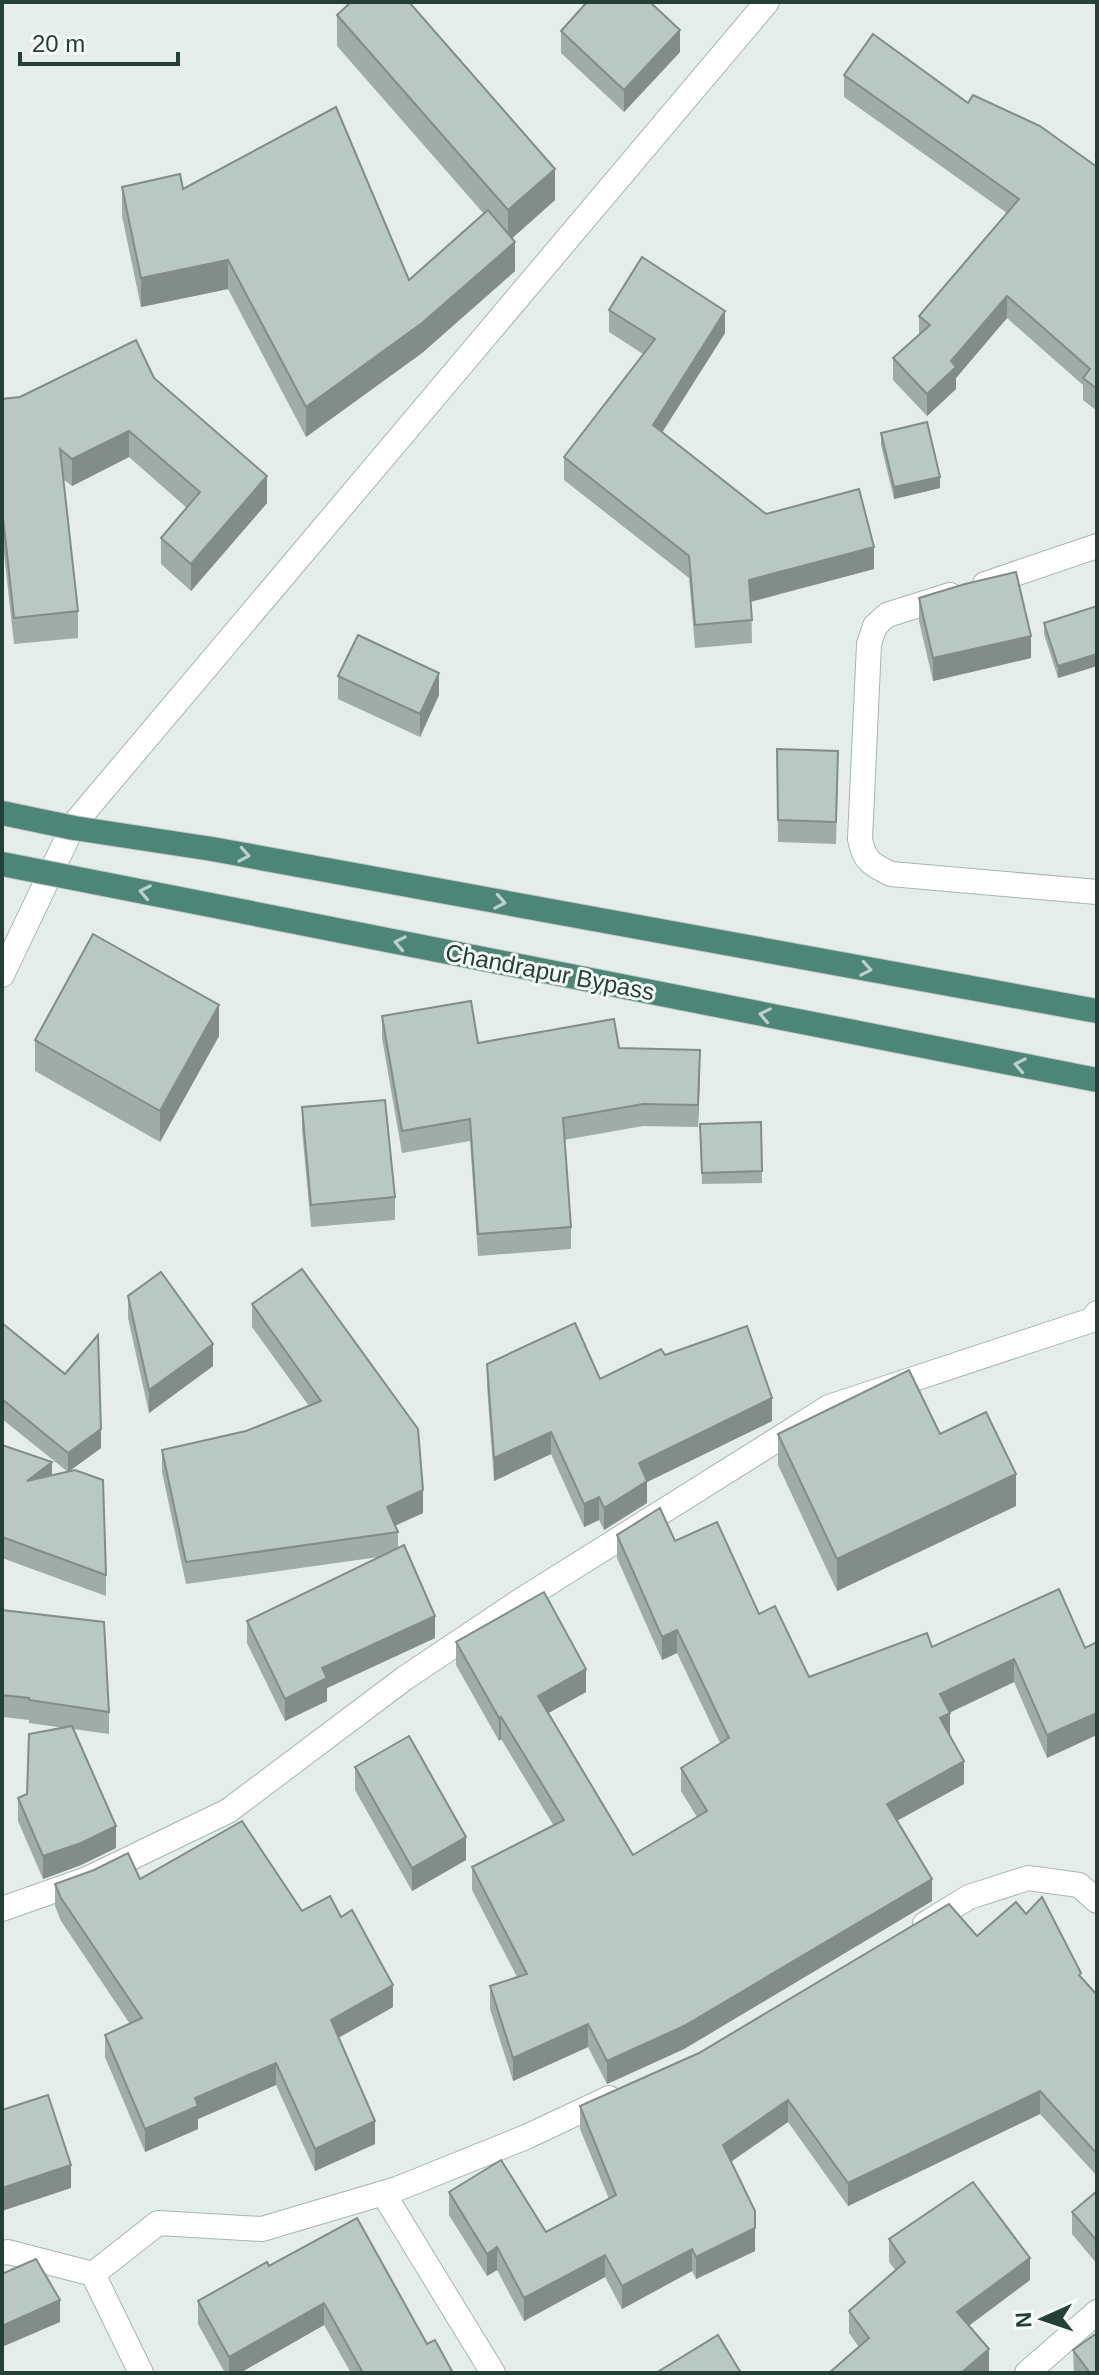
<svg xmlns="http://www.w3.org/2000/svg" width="1099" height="2375" viewBox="0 0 1099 2375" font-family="Helvetica,sans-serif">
  <rect width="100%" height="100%" fill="#e4ede9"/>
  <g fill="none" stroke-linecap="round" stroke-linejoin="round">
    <defs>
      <g id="minor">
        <path d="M985 584 1097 546"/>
        <path d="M950 595 887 615 875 626 869 644 860 839C864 861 872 865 891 874L1097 892"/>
        <path d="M2 1909 87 1879 228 1811 405 1678 520 1601 829 1407 1092 1320 1097 1313"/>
        <path d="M925 1924 969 1897 1028 1878 1079 1885 1097 1901"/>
        <path d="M383 2193 493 2373"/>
        <path d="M2 2253 8 2252 93 2274 158 2223 262 2229 397 2189 526 2137 609 2098"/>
        <path d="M93 2274 141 2373"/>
        <path d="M1027 2373 1097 2312"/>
      </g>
      <path id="tertiary" d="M2 975 74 824 767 2"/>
    </defs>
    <use href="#minor" stroke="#a7b5b0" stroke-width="26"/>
    <use href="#tertiary" stroke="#a7b5b0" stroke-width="26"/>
    <use href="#minor" stroke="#fff" stroke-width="24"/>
    <use href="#tertiary" stroke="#fff" stroke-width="24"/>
    <defs>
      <g id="trunk-bridge">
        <path d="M2 813 74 828 212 849 1097 1011"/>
        <path d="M2 864 1097 1080"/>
      </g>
    </defs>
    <use href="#trunk-bridge" stroke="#c2c9c7" stroke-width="26" stroke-linecap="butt"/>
    <use href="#trunk-bridge" stroke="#4d8676" stroke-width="24"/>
  </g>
  <g fill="#9faca7">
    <path d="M337 15 555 200 512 238 515 271 422 353 306 437 228 289 141 307 122 216V187L183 189 409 280 484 214 337 46Z"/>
    <path d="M561 31 680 52 624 112 561 53Z"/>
    <path d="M844 75 968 103 1097 167V411L1083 400V385L1007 318 956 378V389L927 416 893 380V358L919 334V316L1007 213 844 97Z"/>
    <path d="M609 310 725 333 662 432 766 514 874 569 751 602 752 643 695 648 689 578 564 480V457L643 354 609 332Z"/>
    <path d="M154 378 267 503 191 591 161 564V538L187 508 129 457 72 486 63 479 78 611V638L14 644 2 535V399Z"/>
    <path d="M881 433 940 488 894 499 881 445Z"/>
    <path d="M919 598 1031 658 933 681 919 621Z"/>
    <path d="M1097 606V666L1058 678 1044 634V623Z"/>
    <path d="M338 676 439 695 420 737 338 699Z"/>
    <path d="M777 749 838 773 836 844 778 842Z"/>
    <path d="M382 1016 478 1043 619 1048 700 1071 698 1127 643 1126 564 1140 571 1227V1249L478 1256 470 1141 402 1153 382 1038Z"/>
    <path d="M219 1036 160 1142 35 1071V1040Z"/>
    <path d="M302 1107 395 1197V1220L311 1227 302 1130Z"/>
    <path d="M761 1122 762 1183 702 1184 700 1124Z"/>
    <path d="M128 1296 213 1366 149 1413 128 1318Z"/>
    <path d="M252 1304 423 1513 395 1526 398 1532V1547L435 1638 327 1688V1701L285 1721 247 1643V1621L379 1557 186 1584 162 1472V1450L246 1431 309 1406 252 1327Z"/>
    <path d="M2 1323 101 1448 68 1472 2 1419Z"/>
    <path d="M665 1355 772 1421 647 1482V1503L604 1530 599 1520 584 1527 551 1454 494 1481 487 1386V1364L600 1379Z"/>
    <path d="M778 1434H940L1016 1506 837 1591 778 1465Z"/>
    <path d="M2 1445 52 1475 106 1575V1596L2 1558Z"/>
    <path d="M617 1535 675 1541 759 1614 809 1677 932 1647 1059 1589 1047 1758 1014 1682 949 1713 950 1734 964 1784 897 1821 932 1901 684 2049 607 2084 588 2047 513 2081 490 2009V1986L517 1977 472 1890V1867L554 1826 501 1739 499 1741 456 1665V1642L586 1692 548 1713 633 1855 697 1817 681 1791V1768L720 1743 677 1653 662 1660 617 1558Z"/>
    <path d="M2 1610 109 1712V1734L73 1729 116 1848 81 1865 43 1879 18 1821V1798L27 1794 65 1728 29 1723V1720L2 1717Z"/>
    <path d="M355 1767 466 1860 412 1891 355 1790Z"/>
    <path d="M140 1879 302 1911 393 2007 338 2038 375 2144 315 2171 276 2085 198 2119V2129L145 2152 105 2057V2035L130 2024 61 1921 55 1906V1884Z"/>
    <path d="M977 1936 1081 1977 1097 1995V2176L1040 2114 848 2206 788 2122 731 2162 755 2251 696 2279 692 2271 622 2309 605 2277 524 2321 497 2270 487 2276 449 2215V2192L546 2232 609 2199 580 2129V2106Z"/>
    <path d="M1097 2191V2264L1072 2234V2212Z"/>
    <path d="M889 2239 1030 2280 969 2326 989 2372 859 2347 849 2333V2311L896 2271 889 2262Z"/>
    <path d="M269 2266 427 2344 453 2373H351L324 2325 240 2373H225L198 2324V2301Z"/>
    <path d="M1073 2350 1097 2373H1074Z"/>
  </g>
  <g fill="#828c88">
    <path d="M680 30V52L624 112V90Z"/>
    <path d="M555 169V200L508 242V210Z"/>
    <path d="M515 242V271L422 353 306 437V407Z"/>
    <path d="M228 260V289L141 307V278Z"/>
    <path d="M1007 296V318L956 378V389L927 416V394L951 361Z"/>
    <path d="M725 311V333L653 447V425Z"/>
    <path d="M129 431V457L72 486V459Z"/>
    <path d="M267 476V503L191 591V564Z"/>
    <path d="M940 477V488L894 499V487Z"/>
    <path d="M874 547V569L749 602V580Z"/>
    <path d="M1031 636V658L933 681V658Z"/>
    <path d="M1097 654V666L1058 678V666Z"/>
    <path d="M439 673V695L420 737V714Z"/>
    <path d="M219 1005V1036L160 1142V1111Z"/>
    <path d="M700 1050V1071L698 1127V1105Z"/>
    <path d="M213 1344V1366L149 1413V1390Z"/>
    <path d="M772 1398V1421L647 1482V1503L604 1530V1508L639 1463Z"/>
    <path d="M101 1429V1448L68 1472V1453Z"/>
    <path d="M551 1432V1454L494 1481V1458Z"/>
    <path d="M52 1462V1483L27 1481Z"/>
    <path d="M1016 1474V1506L837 1591V1559Z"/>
    <path d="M423 1490V1513L387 1529V1507Z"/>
    <path d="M599 1497V1520L584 1527V1504Z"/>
    <path d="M435 1616V1638L327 1688V1701L285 1721V1699L322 1668Z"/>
    <path d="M677 1630V1653L662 1660V1637Z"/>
    <path d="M1014 1659V1682L940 1717V1694Z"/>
    <path d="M586 1669V1692L538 1719V1696Z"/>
    <path d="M950 1713V1736L940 1718Z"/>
    <path d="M1097 1713V1735L1047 1758V1735Z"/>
    <path d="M501 1717V1739L499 1741V1718Z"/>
    <path d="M964 1761V1784L887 1826V1804Z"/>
    <path d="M116 1826V1848L81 1865 43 1879V1856Z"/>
    <path d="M466 1837V1860L412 1891V1868Z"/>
    <path d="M932 1879V1901L684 2049 607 2084V2061Z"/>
    <path d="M393 1985V2007L331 2042V2020Z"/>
    <path d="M588 2024V2047L513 2081V2058Z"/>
    <path d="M276 2063V2085L198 2119V2129L145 2152V2129L195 2098Z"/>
    <path d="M1040 2091V2114L848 2206V2183Z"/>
    <path d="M788 2100V2122L723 2167V2145Z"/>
    <path d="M375 2121V2144L315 2171V2149Z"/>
    <path d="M71 2165V2188L2 2211V2188Z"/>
    <path d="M755 2228V2251L696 2279V2257Z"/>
    <path d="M497 2247V2270L487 2276V2254Z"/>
    <path d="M692 2249V2271L622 2309V2286Z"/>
    <path d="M605 2255V2277L524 2321V2298Z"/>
    <path d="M1030 2258V2280L957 2334V2312Z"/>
    <path d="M60 2300V2322L2 2347V2326Z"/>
    <path d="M324 2303V2325L240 2373H229V2357Z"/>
    <path d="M989 2349V2372L988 2373H961Z"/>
  </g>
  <g fill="#b9c8c2" stroke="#828c88" stroke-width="2">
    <path d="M351 2H409L555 169 508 210 337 15Z"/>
    <path d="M587 2H650L680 30 624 90 561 31Z"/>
    <path d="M873 34 968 103 973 95 1040 126 1097 167V389L1083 378 1090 369 1007 296 951 361 956 367 927 394 893 358 930 325 919 316 1019 199 844 75Z"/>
    <path d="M336 107 409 280 488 210 515 242 422 323 306 407 228 260 141 278 122 187 180 174 183 189Z"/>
    <path d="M642 257 725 311 653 425 766 514 859 489 874 547 749 580 752 620 695 625 689 556 564 457 655 339 609 310Z"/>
    <path d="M136 340 154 378 267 476 191 564 161 538 200 492 129 431 72 459 60 449 78 611 14 618 2 508V399L20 397Z"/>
    <path d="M927 422 940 477 894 487 881 433Z"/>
    <path d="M1016 572 1031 636 933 658 919 598 965 584Z"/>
    <path d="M1097 606V654L1058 666 1044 623Z"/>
    <path d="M358 635 439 673 420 714 338 676Z"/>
    <path d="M777 749 838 751 836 822 778 820Z"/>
    <path d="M93 934 219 1005 160 1111 35 1040Z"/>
    <path d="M471 1001 478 1043 614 1019 619 1048 700 1050 698 1105 643 1104 563 1118 571 1227 478 1234 470 1119 402 1131 382 1016Z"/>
    <path d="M385 1100 395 1197 311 1205 302 1107Z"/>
    <path d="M761 1122 762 1171 702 1173 700 1124Z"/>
    <path d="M302 1269 418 1429 423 1490 387 1507 398 1532 186 1562 162 1450 246 1431 321 1401 252 1304Z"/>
    <path d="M161 1272 213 1344 149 1390 128 1296Z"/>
    <path d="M2 1323 65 1374 98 1335 101 1429 68 1453 2 1399Z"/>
    <path d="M575 1323 600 1379 661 1349 665 1355 747 1326 772 1398 639 1463 647 1481 604 1508 599 1497 584 1504 551 1432 494 1458 487 1364Z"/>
    <path d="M909 1370 940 1434 986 1412 1016 1474 837 1559 778 1434Z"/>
    <path d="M2 1445 52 1462 27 1481 75 1470 103 1480 106 1575 2 1537Z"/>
    <path d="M660 1508 675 1541 717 1522 759 1614 775 1606 809 1677 927 1633 932 1647 1059 1589 1085 1648 1097 1642V1713L1047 1735 1014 1659 940 1694 950 1713 940 1718 964 1761 887 1804 932 1879 684 2026 607 2061 588 2024 513 2058 490 1986 527 1974 472 1867 564 1820 501 1717 499 1718 456 1642 544 1592 586 1669 538 1696 633 1855 707 1811 681 1768 729 1738 677 1630 662 1637 617 1535Z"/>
    <path d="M404 1545 435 1616 322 1668 327 1678 285 1699 247 1621Z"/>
    <path d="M2 1610 104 1622 109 1712 29 1700V1698L2 1695Z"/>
    <path d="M72 1726 116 1826 81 1843 43 1856 18 1798 27 1794 29 1734Z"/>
    <path d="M409 1736 466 1837 412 1868 355 1767Z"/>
    <path d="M242 1821 302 1911 330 1896 341 1917 352 1910 393 1985 331 2020 375 2121 315 2149 276 2063 195 2098 198 2106 145 2129 105 2035 142 2018 61 1898 55 1884 94 1870 128 1853 140 1879Z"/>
    <path d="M1042 1897 1081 1973 1079 1975 1097 1995V2154L1040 2091 848 2183 788 2100 723 2145 755 2211V2228L696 2257 692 2249 622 2286 605 2255 524 2298 497 2247 487 2254 449 2192 501 2160 546 2232 616 2195 580 2106 699 2053 949 1904 977 1936 1016 1902 1026 1914Z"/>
    <path d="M48 2095 71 2165 2 2188V2110Z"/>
    <path d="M973 2182 1030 2258 957 2312 989 2349 961 2373H829L869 2338 849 2311 905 2262 889 2239Z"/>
    <path d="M1097 2191V2241L1072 2212Z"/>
    <path d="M357 2218 427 2344 435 2340 453 2373H363L324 2303 229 2357 198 2301 267 2262 269 2266Z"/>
    <path d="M36 2259 60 2300 2 2326V2274Z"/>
    <path d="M1097 2333V2373H1090L1073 2350Z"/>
    <path d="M718 2335 741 2373H656Z"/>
  </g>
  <defs><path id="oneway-chevron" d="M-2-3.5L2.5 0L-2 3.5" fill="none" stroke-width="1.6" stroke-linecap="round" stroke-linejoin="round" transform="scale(2)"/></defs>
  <g stroke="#bad1ca">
    <use href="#oneway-chevron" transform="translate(244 855) rotate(10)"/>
    <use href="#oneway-chevron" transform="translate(145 892) rotate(-169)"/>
    <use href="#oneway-chevron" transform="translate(500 902) rotate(10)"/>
    <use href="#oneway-chevron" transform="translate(400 943) rotate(-169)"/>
    <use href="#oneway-chevron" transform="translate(866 969) rotate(10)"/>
    <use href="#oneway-chevron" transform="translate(765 1015) rotate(-169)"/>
    <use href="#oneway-chevron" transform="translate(1020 1065) rotate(-169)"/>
  </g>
  <g text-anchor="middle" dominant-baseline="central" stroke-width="6" stroke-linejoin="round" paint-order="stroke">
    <g font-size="24" fill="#243f37" stroke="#f5faf7">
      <text transform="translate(550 972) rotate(11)">Chandrapur Bypass</text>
    </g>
  </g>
  <rect width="1099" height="2375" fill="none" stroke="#243f37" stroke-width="8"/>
  <g transform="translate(1043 2319) rotate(267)" stroke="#f5faf7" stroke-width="6" paint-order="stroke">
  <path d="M0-6L14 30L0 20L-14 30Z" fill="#243f37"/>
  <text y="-12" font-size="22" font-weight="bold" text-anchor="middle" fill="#243f37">N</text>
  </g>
  <path d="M20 52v12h158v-12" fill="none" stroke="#243f37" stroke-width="4"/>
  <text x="32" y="52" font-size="24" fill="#243f37" stroke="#f5faf7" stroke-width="6" paint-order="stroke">20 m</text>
</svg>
